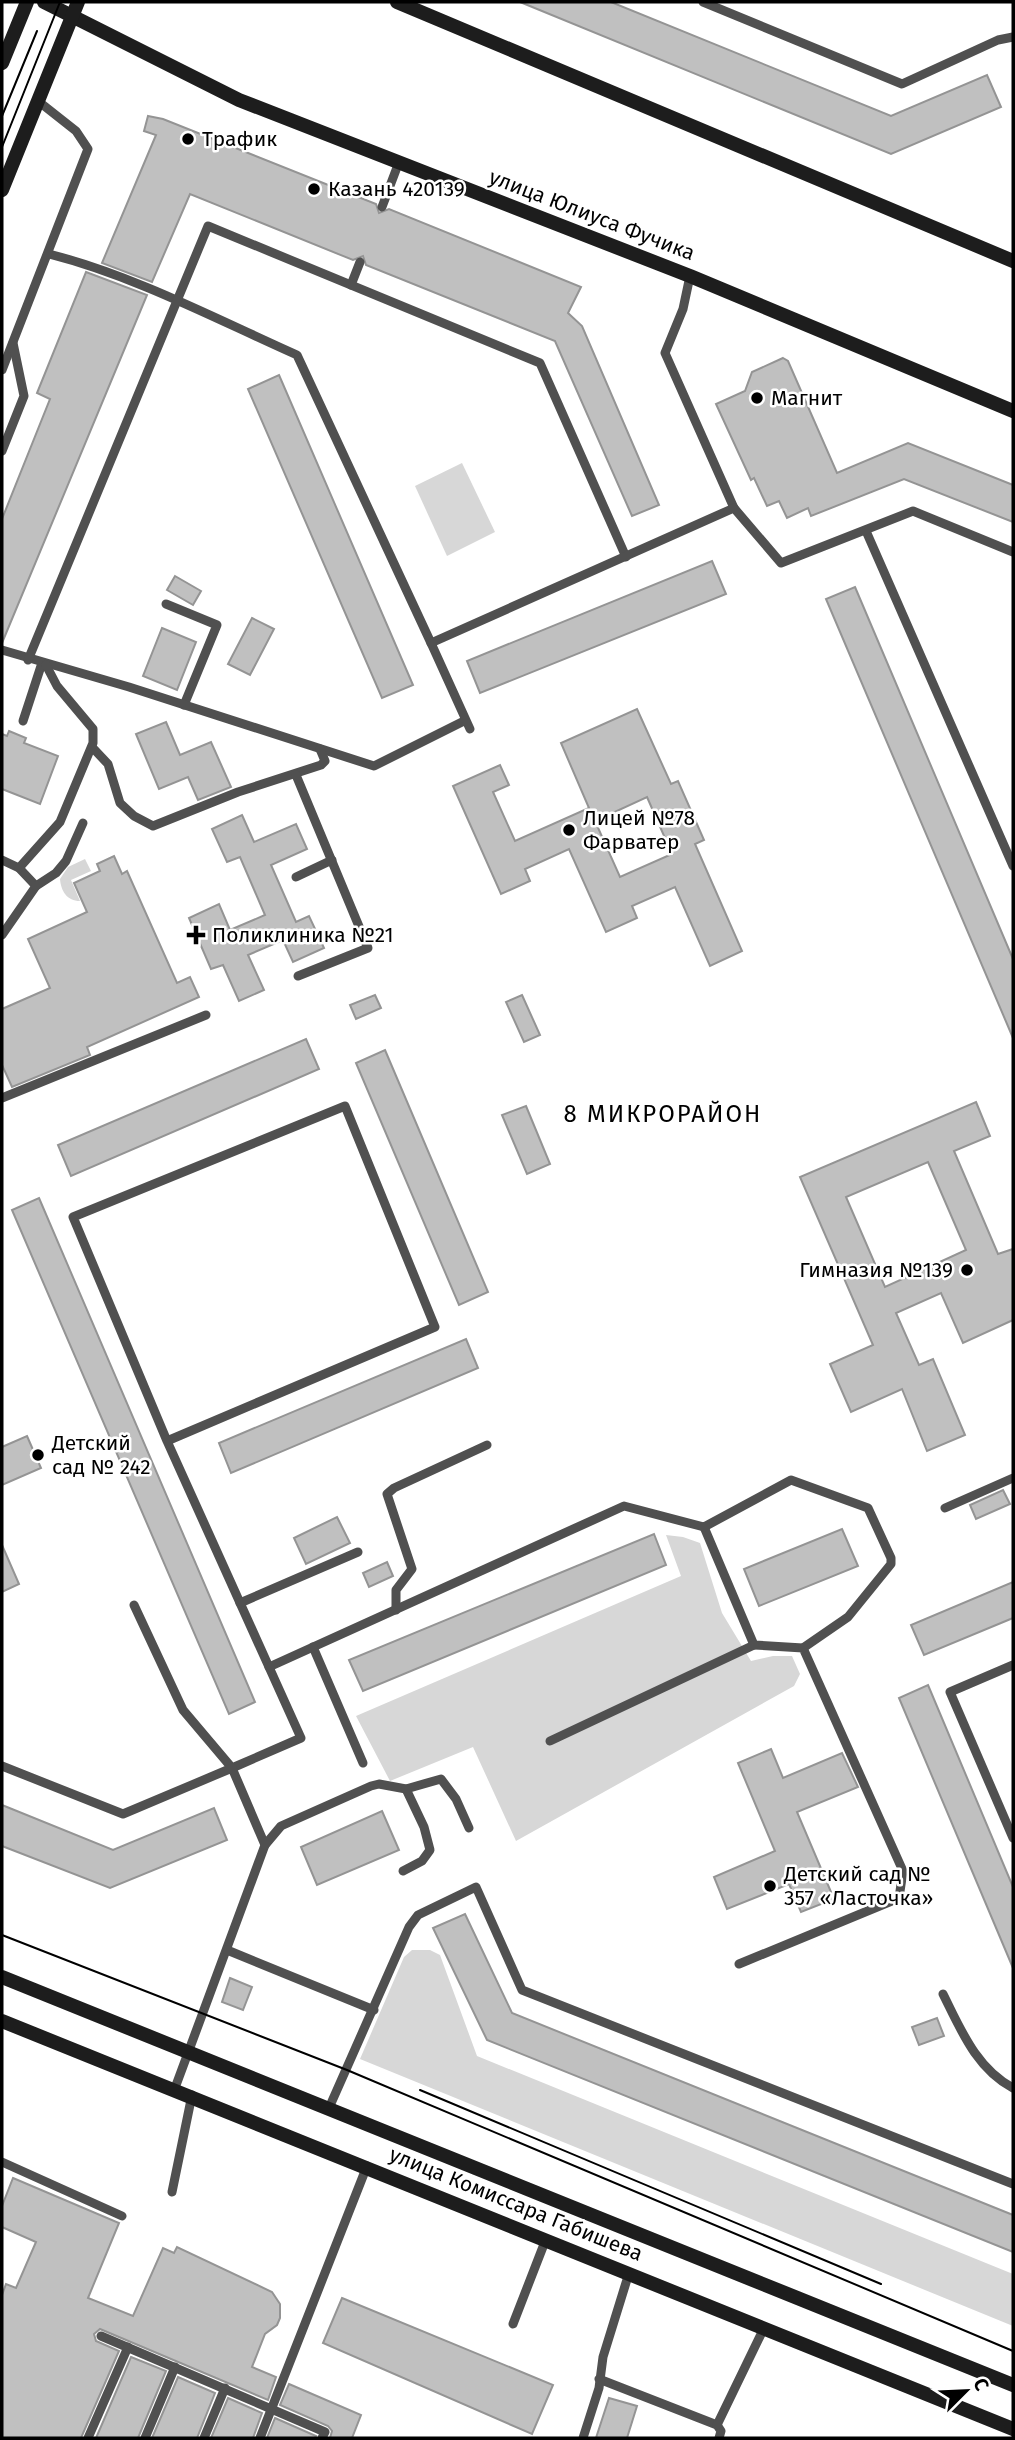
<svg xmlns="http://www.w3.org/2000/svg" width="1015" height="2440" viewBox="0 0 1015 2440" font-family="'Fira Sans',sans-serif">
  <rect width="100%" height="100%" fill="#fff"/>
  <g fill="#d7d7d7">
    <path d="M462 463 495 532 447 556 415 486Z"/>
    <path d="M85 859 91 871 71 880 80 901C67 901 61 891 60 879L68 867Z"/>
    <path d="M666 1535 683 1537 700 1543 722 1613 751 1661 773 1656H792L800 1674 794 1686 516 1841 473 1747 390 1781 356 1716 681 1576Z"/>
    <path d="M412 1950H430L440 1955 477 2056 1013 2274V2326L360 2059 404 1957Z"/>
  </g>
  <g fill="#c0c0c0" stroke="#949494" stroke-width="2" fill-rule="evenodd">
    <path d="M520 2H611L891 116 987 75 1001 107 891 154Z"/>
    <path d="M148 116 163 119 376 204 379 213 389 209 581 287 568 313 582 326 659 505 632 516 555 341 366 265 363 256 353 260 190 194 152 282 102 263 156 135 144 131Z"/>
    <path d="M86 272 147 295 2 643V519L50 399 37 393Z"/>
    <path d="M783 358 788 361 837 473 908 443 1013 485V522L904 479 811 516 808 508 787 518 779 501 767 506 754 478 751 480 716 404 745 391 752 372Z"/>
    <path d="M279 375 413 685 382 698 248 389Z"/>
    <path d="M712 561 726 594 480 693 467 661Z"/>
    <path d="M175 576 201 591 193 605 167 590Z"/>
    <path d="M855 587 1013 959V1038L826 599Z"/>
    <path d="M252 618 274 629 250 675 228 664Z"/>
    <path d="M162 628 196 642 177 690 143 676Z"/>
    <path d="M637 709 671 784 678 781 704 840 695 844 742 951 710 966 675 887 632 906 637 918 606 932 569 849 525 869 530 881 501 894 453 786 500 765 509 785 493 792 515 841 589 808 561 743ZM647 797 672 854 620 877 595 821Z"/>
    <path d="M166 722 180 755 211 742 231 787 198 800 188 777 159 789 136 734Z"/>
    <path d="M9 731 26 738 24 743 58 756 40 804 2 789V734L7 736Z"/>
    <path d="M242 815 254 842 296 824 307 849 271 865 296 922 309 916 324 948 293 962 283 940 248 955 264 990 239 1001 223 965 211 969 189 918 219 904 230 930 265 915 240 857 227 862 212 829Z"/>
    <path d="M114 856 122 874 127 871 177 983 190 977 199 997 87 1047 90 1055 12 1087 2 1065V1009L50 988 28 939 87 912 74 883 100 871 97 864Z"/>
    <path d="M375 995 381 1008 356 1019 350 1005Z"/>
    <path d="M522 995 540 1035 524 1042 506 1002Z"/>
    <path d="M306 1039 319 1069 71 1176 58 1145Z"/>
    <path d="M385 1050 488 1292 459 1305 356 1063Z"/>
    <path d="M976 1102 990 1136 954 1151 998 1254 1013 1249V1320L963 1343 941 1293 896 1313 919 1365 933 1359 965 1435 927 1451 902 1389 851 1412 830 1364 873 1345 800 1177ZM928 1162 966 1250 885 1287 846 1197Z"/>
    <path d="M526 1106 550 1164 527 1174 502 1115Z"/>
    <path d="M39 1198 255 1702 229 1714 12 1210Z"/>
    <path d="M466 1339 478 1368 231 1473 219 1443Z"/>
    <path d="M27 1436 41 1468 2 1485V1447Z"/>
    <path d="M1003 1490 1010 1504 976 1519 970 1505Z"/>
    <path d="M337 1517 350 1543 306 1564 294 1538Z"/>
    <path d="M842 1529 858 1566 759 1606 744 1569Z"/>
    <path d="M654 1534 666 1565 363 1691 349 1660Z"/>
    <path d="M2 1545 19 1584 2 1592Z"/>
    <path d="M387 1562 393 1576 369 1587 363 1573Z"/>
    <path d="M1013 1582V1618L924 1655 911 1625Z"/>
    <path d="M928 1685 1013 1887V1968L899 1698Z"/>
    <path d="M771 1749 783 1778 842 1753 858 1787 797 1812 834 1899 801 1912 789 1884 727 1909 714 1877 775 1851 738 1763Z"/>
    <path d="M2 1805 113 1850 214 1808 227 1840 110 1888 2 1846Z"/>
    <path d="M382 1811 399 1850 317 1885 301 1847Z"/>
    <path d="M465 1914 512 2013 1013 2215V2252L487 2040 433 1928Z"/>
    <path d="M230 1978 252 1987 243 2010 222 2002Z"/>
    <path d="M937 2018 944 2036 919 2045 912 2027Z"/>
    <path d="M13 2178 119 2223 88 2298 133 2316 163 2248 174 2253 177 2247 272 2292 280 2304V2318L277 2325 265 2334 252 2367 276 2377 268 2400 100 2329 94 2334 96 2341 119 2351 81 2438H2V2295L6 2284 16 2288 36 2242 2 2227V2206Z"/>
    <path d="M342 2298 553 2385 532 2434 323 2343Z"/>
    <path d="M131 2357 166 2371 138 2438H96Z"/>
    <path d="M178 2377 215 2393 197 2438H152Z"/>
    <path d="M289 2384 361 2415 352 2438H330L332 2431 328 2426 280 2405Z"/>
    <path d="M228 2398 262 2413 253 2438H211Z"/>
    <path d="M609 2398 637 2406 627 2438H596Z"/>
    <path d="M275 2418 316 2436 315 2438H267Z"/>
  </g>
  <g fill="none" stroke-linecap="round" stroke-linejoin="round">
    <g stroke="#505050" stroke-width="9">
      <path d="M703 2 902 84 998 40 1013 37"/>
      <path d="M382 207 399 162"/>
      <path d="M49 254C135 276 216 319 297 355L431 643"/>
      <path d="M690 276 683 309 665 353 734 508"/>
      <path d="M351 285 360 262"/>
      <path d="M2 370 88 149 76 131 38 101"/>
      <path d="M2 451 24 396 13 343"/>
      <path d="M866 531 1013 866"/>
      <path d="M166 604 217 625 184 705"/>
      <path d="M2 650 129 687 374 766 464 721"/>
      <path d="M28 660 208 226 540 363 626 557"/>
      <path d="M23 721 42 663"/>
      <path d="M470 729 431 643 734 508 781 563 913 511 1013 552"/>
      <path d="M92 747 108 764 120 803 134 816 153 826 238 792 321 765 325 761 320 749"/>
      <path d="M296 775 368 948 298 976"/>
      <path d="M2 860 19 868 36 886 2 935"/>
      <path d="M19 868 60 822 93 743V729L57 686 46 665"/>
      <path d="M296 877 332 860"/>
      <path d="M36 886 56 873 66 861 83 823"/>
      <path d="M2 1098 206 1015"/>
      <path d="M167 1441 435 1327 345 1106 73 1217 167 1441 269 1667"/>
      <path d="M945 1508 1013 1478"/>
      <path d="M704 1527 754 1645 803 1648 903 1871 899 1898 739 1964"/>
      <path d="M240 1603 358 1552"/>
      <path d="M134 1605 183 1710 232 1768 301 1738 269 1667 624 1506 704 1527 791 1480 868 1508 891 1558V1564L848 1617 803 1648"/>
      <path d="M396 1610V1590L412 1569 387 1494 394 1488 487 1445"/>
      <path d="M313 1647 363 1763"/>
      <path d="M1013 1665 950 1692 1013 1838"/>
      <path d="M550 1741 754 1645"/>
      <path d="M2 1766 123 1814 232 1768 265 1845 175 2088"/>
      <path d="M265 1845 281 1826 371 1786 379 1784 406 1789 441 1779 456 1799 469 1828"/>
      <path d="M403 1871 422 1861 430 1850 424 1827 406 1789"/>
      <path d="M227 1950 374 2010"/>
      <path d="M943 1994C961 2030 976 2068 1013 2088"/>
      <path d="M329 2108 409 1927 418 1915 476 1887 522 1990 1013 2184"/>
      <path d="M2 2162 122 2216"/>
      <path d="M172 2192 192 2095"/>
      <path d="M513 2324 546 2239"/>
      <path d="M101 2336 325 2432 322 2438"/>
      <path d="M599 2379 717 2425 721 2431 719 2438"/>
      <path d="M717 2425 764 2328"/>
      <path d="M88 2438 128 2347"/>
      <path d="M145 2438 175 2367"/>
      <path d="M204 2438 225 2388"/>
      <path d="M260 2438 367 2166"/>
      <path d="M583 2438 599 2388 603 2357 629 2273"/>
    </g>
    <g stroke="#1d1d1d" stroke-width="14">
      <path d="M44 2 239 100 690 276 1013 411"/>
      <path d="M397 2 1013 261"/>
      <path d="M2 63 27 2"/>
      <path d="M2 190 78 2"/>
      <path d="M2 1977 1013 2385"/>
      <path d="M2 2021 1013 2429"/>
    </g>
    <g stroke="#000" stroke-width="2">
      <path d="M2 116 37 31"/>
      <path d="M2 147 60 2"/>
      <path d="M2 1935 347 2070 1013 2351"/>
      <path d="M420 2090 881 2284"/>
    </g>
  </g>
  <g fill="#000" stroke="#fff" stroke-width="2.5">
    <circle cx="188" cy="139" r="7"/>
    <circle cx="314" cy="189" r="7"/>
    <circle cx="757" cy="398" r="7"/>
    <circle cx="569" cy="830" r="7"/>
    <path d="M192.5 924.5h7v7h7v7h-7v7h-7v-7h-7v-7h7z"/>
    <circle cx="967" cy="1270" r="7"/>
    <circle cx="38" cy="1455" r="7"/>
    <circle cx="770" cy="1886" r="7"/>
  </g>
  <g text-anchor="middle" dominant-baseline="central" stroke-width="5" stroke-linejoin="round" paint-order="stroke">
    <g font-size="21" fill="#000" stroke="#fff" text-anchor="start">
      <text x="202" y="139">Трафик</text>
      <text x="328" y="189">Казань 420139</text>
      <text x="771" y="398">Магнит</text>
      <text x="583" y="818">Лицей №78<tspan x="583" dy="24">Фарватер</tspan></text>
      <text x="212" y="935">Поликлиника №21</text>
      <text x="953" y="1270" text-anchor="end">Гимназия №139</text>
      <text x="52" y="1443">Детский<tspan x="52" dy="24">сад № 242</tspan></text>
      <text x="784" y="1874">Детский сад №<tspan x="784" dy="24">357 «Ласточка»</tspan></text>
    </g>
    <g font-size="21" fill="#000" stroke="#fff">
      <text transform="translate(592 215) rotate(21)">улица Юлиуса Фучика</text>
      <text transform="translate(516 2204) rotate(22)">улица Комиссара Габишева</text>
    </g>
    <g font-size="24" letter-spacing="2" fill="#000" stroke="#fff">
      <text x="663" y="1114">8 МИКРОРАЙОН</text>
    </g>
  </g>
  <rect width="1015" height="2440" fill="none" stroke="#000000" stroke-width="7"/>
  <g transform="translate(966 2391) rotate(66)" stroke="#ffffff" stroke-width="5" paint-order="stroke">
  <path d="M0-5L12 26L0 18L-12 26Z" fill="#000000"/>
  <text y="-10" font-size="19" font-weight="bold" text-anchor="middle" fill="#000000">С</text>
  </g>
</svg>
